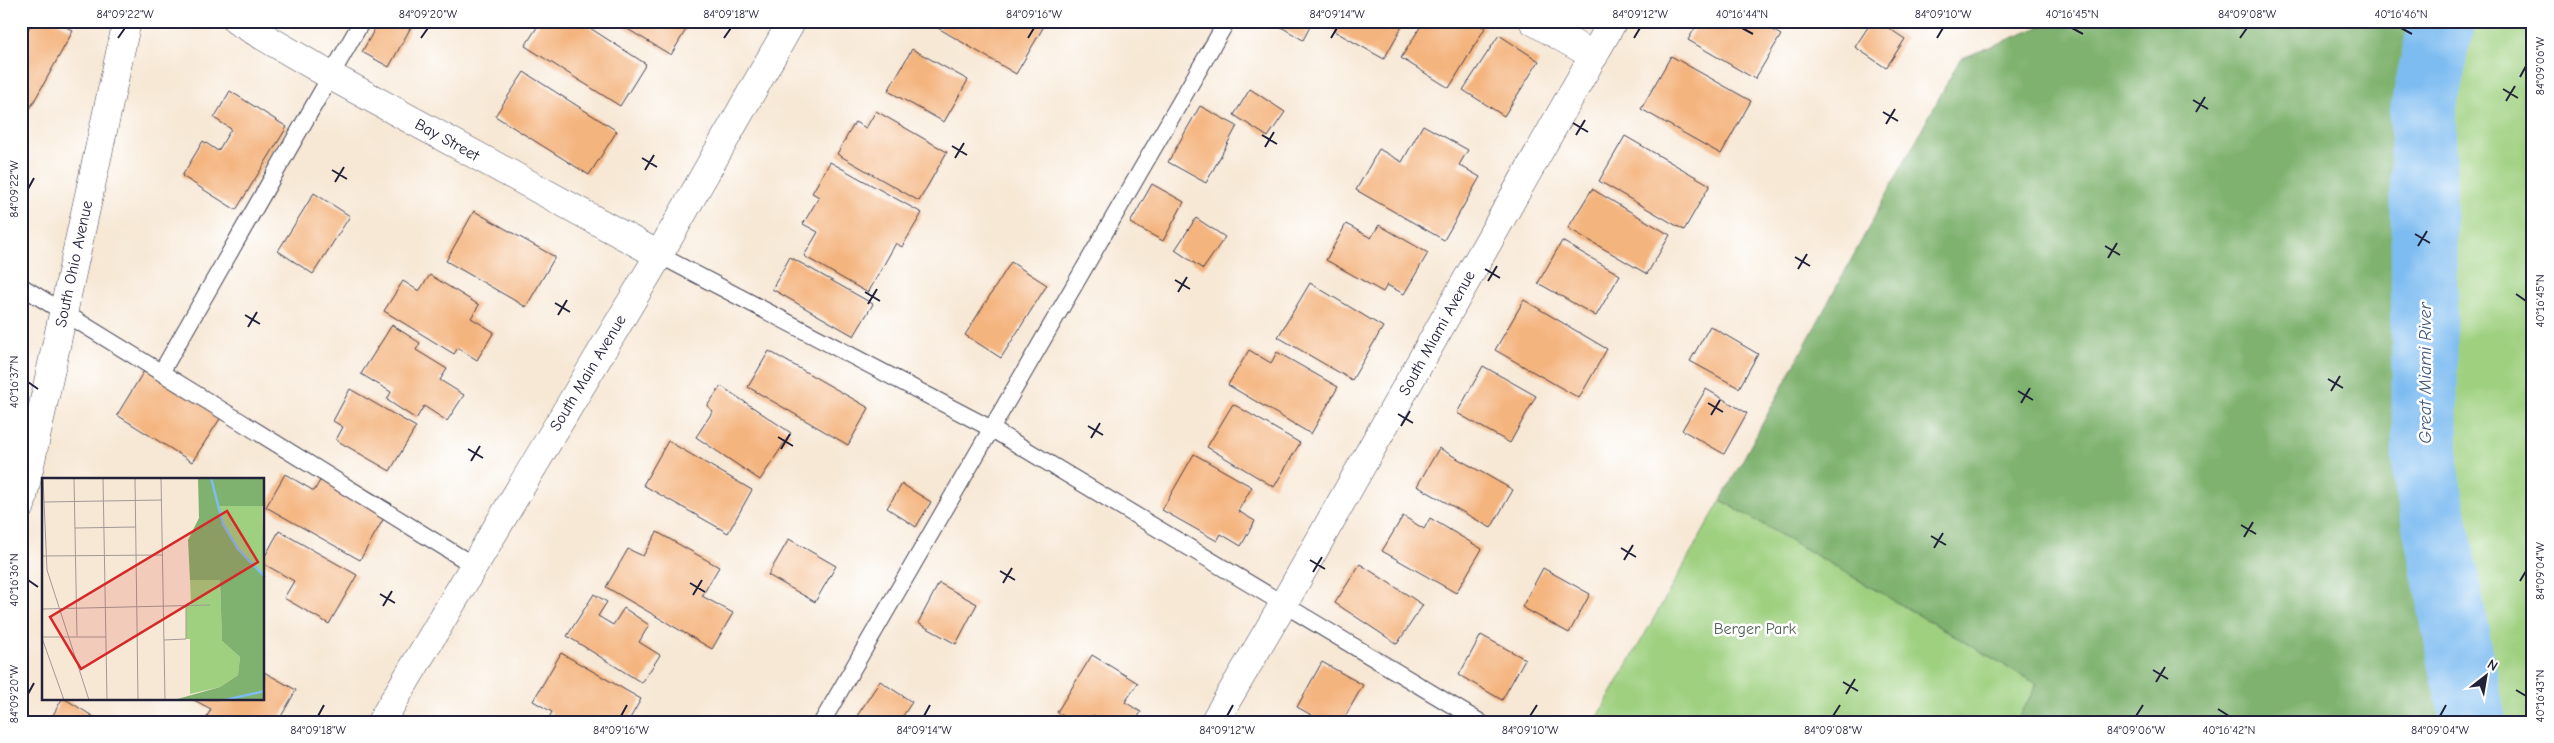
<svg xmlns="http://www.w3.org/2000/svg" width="2554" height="743" viewBox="0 0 2554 743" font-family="'Comic Neue',sans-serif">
  <rect width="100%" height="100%" fill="#fff"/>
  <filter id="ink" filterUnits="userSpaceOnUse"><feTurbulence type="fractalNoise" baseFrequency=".02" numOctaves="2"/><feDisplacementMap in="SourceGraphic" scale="10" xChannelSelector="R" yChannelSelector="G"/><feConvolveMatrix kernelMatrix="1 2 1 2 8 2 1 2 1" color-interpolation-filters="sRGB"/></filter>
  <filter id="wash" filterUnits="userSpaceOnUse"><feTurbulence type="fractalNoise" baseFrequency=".0096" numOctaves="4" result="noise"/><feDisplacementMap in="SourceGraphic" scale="20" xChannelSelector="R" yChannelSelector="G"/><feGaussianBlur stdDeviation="1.12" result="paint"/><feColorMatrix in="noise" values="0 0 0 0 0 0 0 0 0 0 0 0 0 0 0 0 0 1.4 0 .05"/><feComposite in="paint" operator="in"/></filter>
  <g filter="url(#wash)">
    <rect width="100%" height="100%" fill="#f7e8d5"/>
    <g fill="#9fd080" stroke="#60795e">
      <path d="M2442 21H2533V722H2473L2425 471 2423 111Z"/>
      <path d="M1721 500 2037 684 2017 722H1595Z"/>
    </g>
    <path fill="#7fb26e" stroke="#506a54" d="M2054 21H2442L2423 111 2425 471 2473 722H2017L2037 684 1721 500 1960 59Z"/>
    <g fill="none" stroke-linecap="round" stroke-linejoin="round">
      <path stroke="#7dbcf1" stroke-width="66" d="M2442 21 2423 111 2425 471 2473 722"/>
    </g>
    <g id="blocks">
      <g fill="#f4b47e">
        <path d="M33 21H56L73 31 27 114 21 111V42Z"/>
        <path d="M379 21H401L411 27 389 67 362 52Z"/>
        <path d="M541 21H579L646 64 620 106 525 46Z"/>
        <path d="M614 21H691L671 55Z"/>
        <path d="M941 21H1047L1016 74 938 28Z"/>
        <path d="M1271 21H1313L1303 40Z"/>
        <path d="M1339 21H1405L1384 59 1334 31Z"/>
        <path d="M1424 21H1474L1485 28 1449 88 1401 58Z"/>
        <path d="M1699 21H1757L1781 35 1755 79 1688 40Z"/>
        <path d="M1872 21H1878L1905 39 1886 68 1855 47Z"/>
        <path d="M1499 35 1539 61 1504 116 1463 90Z"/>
        <path d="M912 49 968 80 944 122 888 91Z"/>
        <path d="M1671 56 1751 101 1721 154 1641 109Z"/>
        <path d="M524 72 617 131 589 175 495 116Z"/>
        <path d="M1250 89 1285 112 1268 137 1234 115Z"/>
        <path d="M230 91 287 127 236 210 182 176 203 141 218 151 231 129 214 118Z"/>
        <path d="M1200 106 1237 126 1206 183 1168 162Z"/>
        <path d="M876 111 947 152 919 201 837 154 855 122 866 128Z"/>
        <path d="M1423 125 1468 150 1459 165 1480 177 1444 240 1356 190 1379 149 1402 162Z"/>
        <path d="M1625 136 1710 185 1684 230 1599 181Z"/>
        <path d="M830 162 922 213 902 247 896 243 868 293 804 256 818 232 803 224 819 197 812 193Z"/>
        <path d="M1152 184 1184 202 1163 241 1130 223Z"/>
        <path d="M1592 189 1670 235 1647 274 1568 228Z"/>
        <path d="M314 193 350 216 313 274 278 251Z"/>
        <path d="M474 211 555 257 526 307 446 261Z"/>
        <path d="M1196 218 1225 237 1203 269 1175 250Z"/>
        <path d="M1346 224 1371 238 1379 225 1428 253 1404 294 1387 285 1383 292 1326 260Z"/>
        <path d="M1562 241 1620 275 1596 316 1538 283Z"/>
        <path d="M790 257 873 304 854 336 772 289Z"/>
        <path d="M1011 262 1047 285 1001 358 965 335Z"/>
        <path d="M430 275 479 305 471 318 494 332 477 360 458 348 454 354 384 311 403 281 419 291Z"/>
        <path d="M1310 283 1383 327 1352 380 1278 337Z"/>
        <path d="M1524 300 1607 349 1579 398 1495 350Z"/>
        <path d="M392 325 420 343 416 350 447 369 440 380 464 395 447 421 424 406 416 419 387 400 391 392 361 374Z"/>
        <path d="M1710 326 1758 354 1739 388 1690 361Z"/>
        <path d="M1249 350 1271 363 1277 352 1338 387 1311 434 1228 385Z"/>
        <path d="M769 351 869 408 848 445 748 387Z"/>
        <path d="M147 366 223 414 192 462 117 415Z"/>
        <path d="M1483 366 1536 396 1510 443 1457 413Z"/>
        <path d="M721 386 791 433 760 480 696 437 713 411 707 406Z"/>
        <path d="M350 389 416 427 390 471 336 440 343 427 333 421Z"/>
        <path d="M1706 389 1747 413 1724 454 1682 430Z"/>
        <path d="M1233 404 1300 443 1274 487 1207 447Z"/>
        <path d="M668 441 752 490 728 533 643 485Z"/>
        <path d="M1439 448 1513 490 1491 528 1417 486Z"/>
        <path d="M1194 454 1252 487 1238 511 1255 521 1241 546 1221 534 1217 541 1162 510Z"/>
        <path d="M328 467 392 504 360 560 266 507 285 474 314 491Z"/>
        <path d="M902 484 931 502 916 527 887 508Z"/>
        <path d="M1403 516 1424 529 1430 518 1482 549 1456 593 1382 551Z"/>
        <path d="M279 531 357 575 329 624 284 598 294 581 264 564V558Z"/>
        <path d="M657 532 719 567 702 596 733 613 712 649 606 587 628 549 643 556Z"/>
        <path d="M789 539 836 566 815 602 768 575Z"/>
        <path d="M1360 564 1423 605 1397 644 1335 603Z"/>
        <path d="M1543 568 1590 594 1569 633 1522 607Z"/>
        <path d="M939 583 977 604 956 644 918 623Z"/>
        <path d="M594 594 607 602 598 616 613 625 624 608 649 625 639 642 660 655 642 683 567 636Z"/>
        <path d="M1481 635 1525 659 1502 700 1459 675Z"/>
        <path d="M561 653 641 699 628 722H547L552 712 533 701Z"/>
        <path d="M1092 655 1138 683 1125 702 1141 712 1135 722H1104L1093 715 1089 722H1073L1057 712Z"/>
        <path d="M1322 662 1363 685 1342 722H1324L1297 707Z"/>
        <path d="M264 672 296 690 278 722H204L211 709 192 699H264Z"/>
        <path d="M880 681 912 702 899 722H866L857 716Z"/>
        <path d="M62 699H65L102 722H49Z"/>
      </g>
    </g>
  </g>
  <g filter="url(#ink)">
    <use href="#blocks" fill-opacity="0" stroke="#424052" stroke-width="1"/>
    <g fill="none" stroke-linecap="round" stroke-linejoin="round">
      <defs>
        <g id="service">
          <path d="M659 255 990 428 1480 722"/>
          <path d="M21 286 473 565"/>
          <path d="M162 371 362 21"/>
          <path d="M822 722 1227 21"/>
        </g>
        <g id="minor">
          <path d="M237 21 331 76 659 255"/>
          <path d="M1533 21 1594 56"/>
          <path d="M1214 722 1283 605 1613 21"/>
        </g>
        <g id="secondary">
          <path d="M21 506 127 21"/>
          <path d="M381 722 659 255 792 21"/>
        </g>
      </defs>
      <use href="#service" stroke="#424052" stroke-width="18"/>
      <use href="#minor" stroke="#424052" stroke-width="29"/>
      <use href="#secondary" stroke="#424052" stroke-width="29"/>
      <use href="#service" stroke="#fff" stroke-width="16"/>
      <use href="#minor" stroke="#fff" stroke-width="28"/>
      <use href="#secondary" stroke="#fff" stroke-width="28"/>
    </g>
  </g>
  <path fill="none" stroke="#22223b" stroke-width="2" d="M1742 28 1753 34M2072 28 2083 34M2401 28 2412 34M118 38 125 28M421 38 428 28M724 38 731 28M1028 38 1034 28M1331 38 1337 28M1634 38 1640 28M1937 38 1943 28M2240 38 2247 28M2520 77 2526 66M2503 89 2518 98M2193 100 2208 109M2506 101 2515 86M1883 112 1898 121M2196 112 2205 97M1573 123 1588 132M1886 124 1895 109M1262 135 1277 144M1576 135 1585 120M952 146 967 155M1265 147 1274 132M642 158 657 167M955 158 964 143M332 170 347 179M645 170 654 155M335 182 344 167M28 189 34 178M2415 234 2430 243M2105 246 2120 255M2418 246 2427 231M1795 257 1810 266M2108 258 2117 243M1485 269 1500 278M1798 269 1807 254M1175 280 1190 289M1488 281 1497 266M865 292 880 301M1178 292 1187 277M2516 294 2526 301M555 303 570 312M868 304 877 289M245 315 260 324M558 315 567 300M248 327 257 312M2328 379 2343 388M28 382 38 389M2018 391 2033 400M2331 391 2340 376M1708 403 1723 412M2021 403 2030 388M1398 414 1413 423M1711 415 1720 400M1088 426 1103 435M1401 426 1410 411M778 437 793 446M1091 438 1100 423M468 449 483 458M781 449 790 434M471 461 480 446M2241 525 2256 534M1931 536 1946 545M2244 537 2253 522M1621 548 1636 557M1934 548 1943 533M1310 560 1325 569M1624 560 1633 545M1000 571 1015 580M1313 572 1322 557M28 580 38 587M2520 581 2526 571M690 583 705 592M1003 583 1012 568M380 594 395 603M693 595 702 580M383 606 392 591M2153 670 2168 679M1843 682 1858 691M2156 682 2165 667M2516 690 2526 696M28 694 34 683M1846 694 1855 679M2218 709 2229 716M318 716 324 705M621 716 627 705M924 716 930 705M1227 716 1233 705M1530 716 1537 705M1833 716 1840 705M2136 716 2143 705M2440 716 2446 705"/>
  <g text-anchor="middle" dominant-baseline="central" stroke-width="5" stroke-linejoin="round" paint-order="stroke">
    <g font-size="16" fill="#22223b" stroke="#fff">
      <text transform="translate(447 140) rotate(29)">Bay Street</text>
      <text transform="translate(74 264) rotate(-78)">South Ohio Avenue</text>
      <text transform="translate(1437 333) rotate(-61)">South Miami Avenue</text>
      <text transform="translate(588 373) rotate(-59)">South Main Avenue</text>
    </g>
    <g font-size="16" fill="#4e5f53" stroke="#fff">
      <text x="1755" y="629">Berger Park</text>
    </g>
    <g font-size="18" font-style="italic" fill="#42587b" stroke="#fff">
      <text transform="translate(2425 373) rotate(-90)">Great Miami River</text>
    </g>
  </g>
  <g transform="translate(42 478)">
    <rect width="222" height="222" fill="#f7e8d5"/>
    <path d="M174 28H220L222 99 196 71 181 46ZM148 102H178L180 163 198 179 196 197 178 209 148 216V161H144V128L149 127Z" fill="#9fd080"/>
    <path d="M156 0H222V28H175L181 46 196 71 222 99V222H132L178 209 196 197 198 179 180 163 178 102H148L146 62 157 40Z" fill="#7fb26e"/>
    <path fill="none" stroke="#7dbcf1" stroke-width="2.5" d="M169 0 181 46 196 71 223 99M183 222 223 213"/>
    <path fill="none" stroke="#a29997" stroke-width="1" d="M1 0 5 92 47 222M32 0 35 158M61 0 65 222M93 0 96 222M119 0 123 222M2 24 120 22M33 50 94 49M0 78 121 77M0 131 168 127M0 159H64M0 160 22 222M122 162 144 161V128"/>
    <path fill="#d62828" fill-opacity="0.15" stroke="#d62828" stroke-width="2.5" d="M185 33 216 84 39 191 8 139Z"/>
    <rect width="222" height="222" fill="none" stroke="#22223b" stroke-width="2.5"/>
  </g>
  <rect width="2554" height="743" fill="none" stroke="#fff" stroke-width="55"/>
  <g transform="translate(2486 676) rotate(31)" stroke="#ffffff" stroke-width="4" paint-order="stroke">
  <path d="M0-4L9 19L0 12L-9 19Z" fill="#22223b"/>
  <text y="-8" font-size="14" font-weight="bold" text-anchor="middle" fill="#22223b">N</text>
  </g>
  <rect x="28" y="28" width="2498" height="688" fill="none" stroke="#22223b" stroke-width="2"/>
  <g font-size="12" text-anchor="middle" fill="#22223b">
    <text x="125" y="18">84°09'22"W</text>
    <text x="428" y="18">84°09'20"W</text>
    <text x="731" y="18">84°09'18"W</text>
    <text x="1034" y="18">84°09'16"W</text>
    <text x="1337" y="18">84°09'14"W</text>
    <text x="1640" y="18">84°09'12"W</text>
    <text x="1742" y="18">40°16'44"N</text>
    <text x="1943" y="18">84°09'10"W</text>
    <text x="2072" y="18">40°16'45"N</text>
    <text x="2247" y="18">84°09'08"W</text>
    <text x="2401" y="18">40°16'46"N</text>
    <text transform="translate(2540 66) rotate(-90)" y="4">84°09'06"W</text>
    <text transform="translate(14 189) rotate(-90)" y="4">84°09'22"W</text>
    <text transform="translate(2540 301) rotate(-90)" y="4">40°16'45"N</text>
    <text transform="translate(14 382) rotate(-90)" y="4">40°16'37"N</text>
    <text transform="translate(2540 571) rotate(-90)" y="4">84°09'04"W</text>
    <text transform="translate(14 580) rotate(-90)" y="4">40°16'36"N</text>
    <text transform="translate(14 694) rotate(-90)" y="4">84°09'20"W</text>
    <text transform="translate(2540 696) rotate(-90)" y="4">40°16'43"N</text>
    <text x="318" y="734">84°09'18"W</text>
    <text x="621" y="734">84°09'16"W</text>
    <text x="924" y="734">84°09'14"W</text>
    <text x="1227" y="734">84°09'12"W</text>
    <text x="1530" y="734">84°09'10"W</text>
    <text x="1833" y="734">84°09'08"W</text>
    <text x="2136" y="734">84°09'06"W</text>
    <text x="2229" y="734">40°16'42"N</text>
    <text x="2440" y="734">84°09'04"W</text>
  </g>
</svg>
